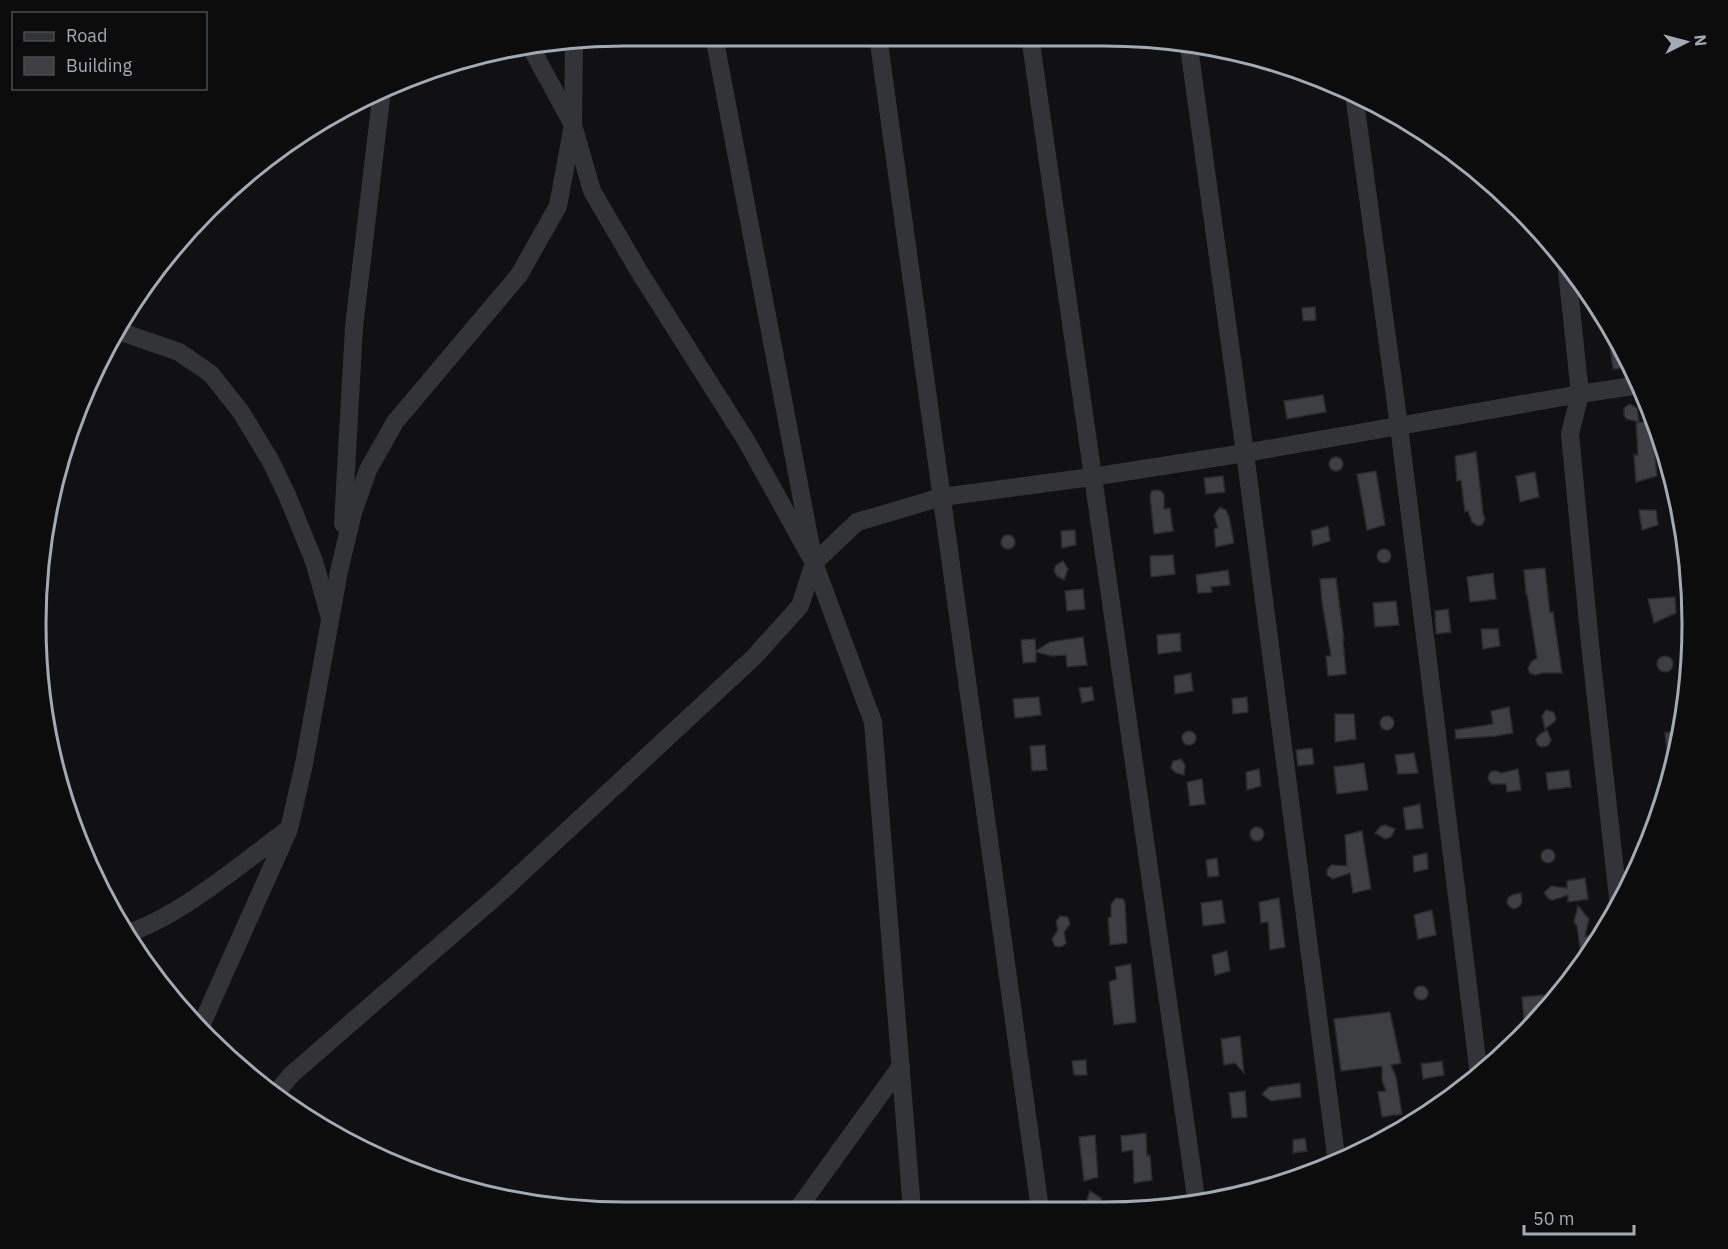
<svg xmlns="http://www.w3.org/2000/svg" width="1728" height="1249" font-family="'IBM Plex Sans',sans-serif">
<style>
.building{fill:#3d3f43;stroke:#2b2b2f;stroke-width:1.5}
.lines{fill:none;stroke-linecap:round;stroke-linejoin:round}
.minor{stroke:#323438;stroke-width:18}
.rim{fill:none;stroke:#a1abb4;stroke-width:3}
</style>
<rect width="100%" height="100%" fill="#111113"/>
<!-- building -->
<g class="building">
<polygon points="1315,307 1316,320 1303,321 1302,308"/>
<polygon points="1620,346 1632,367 1613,369 1610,347"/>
<polygon points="1323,395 1326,412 1287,419 1284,401"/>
<polygon points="1630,404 1637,408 1639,422 1627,419 1624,416 1624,408"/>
<polygon points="1651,421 1657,476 1636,482 1634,455 1638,455 1636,423"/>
<polygon points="1476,452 1483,513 1485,519 1482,525 1478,526 1472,522 1468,511 1465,512 1461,480 1457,481 1455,456"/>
<circle cx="1336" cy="464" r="7"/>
<polygon points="1376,471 1385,525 1367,530 1357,474"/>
<polygon points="1535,472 1539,497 1520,502 1516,476"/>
<polygon points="1223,476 1225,492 1206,494 1204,478"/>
<polygon points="1157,490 1161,491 1164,495 1164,509 1170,508 1173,531 1154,534 1150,496 1152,491"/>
<polygon points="1220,507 1226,510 1229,517 1234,543 1216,547 1214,529 1218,528 1214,515"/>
<polygon points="1639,510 1656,510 1658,525 1642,530"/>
<polygon points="1328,526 1330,541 1313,546 1311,531"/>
<polygon points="1075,530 1076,545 1062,548 1061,531"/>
<circle cx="1008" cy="542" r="7"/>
<circle cx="1384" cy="556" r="7"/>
<polygon points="1173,555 1175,574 1151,577 1150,556"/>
<polygon points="1063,561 1068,569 1064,580 1057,576 1054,571 1056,565"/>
<polygon points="1545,568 1550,613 1553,612 1562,673 1543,673 1535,675 1530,673 1528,669 1531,662 1537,658 1527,594 1526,594 1524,570"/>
<polygon points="1228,570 1230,585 1211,587 1212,592 1198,593 1196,575"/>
<polygon points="1493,573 1496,599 1470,602 1467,577"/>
<polygon points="1336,578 1344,640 1343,640 1346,674 1328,676 1326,656 1331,656 1322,602 1320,579"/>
<polygon points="1083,589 1085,609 1067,611 1065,591"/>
<polygon points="1675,597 1676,613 1654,623 1648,599"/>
<polygon points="1396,601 1399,625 1375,627 1373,603"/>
<polygon points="1448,609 1451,632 1436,634 1435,611"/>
<polygon points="1481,629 1498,629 1500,646 1483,649"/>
<polygon points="1180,633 1181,651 1158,654 1157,635"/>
<polygon points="1083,637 1087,665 1067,667 1066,655 1052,656 1036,652 1036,662 1023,663 1021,640 1035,639 1036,651 1050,642"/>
<circle cx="1665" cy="664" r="8"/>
<polygon points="1191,673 1193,691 1175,694 1174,676"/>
<polygon points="1092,687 1094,700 1082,703 1079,688"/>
<polygon points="1039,697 1041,715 1015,718 1013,699"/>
<polygon points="1247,697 1248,712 1233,714 1232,699"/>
<polygon points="1509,707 1513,733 1496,736 1456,739 1455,730 1493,724 1491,711"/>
<polygon points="1546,710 1553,712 1556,718 1554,722 1545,729 1542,716"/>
<polygon points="1335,714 1354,714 1356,739 1335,742"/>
<circle cx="1387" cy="723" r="7"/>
<polygon points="1547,730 1551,739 1550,743 1547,746 1541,747 1537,744 1536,739 1539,735"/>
<circle cx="1189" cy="738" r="7"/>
<polygon points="1680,731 1671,771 1669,770 1665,733"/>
<polygon points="1045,745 1047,770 1032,771 1030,746"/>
<polygon points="1312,748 1314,764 1298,766 1296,750"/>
<polygon points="1414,753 1418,773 1398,774 1395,755"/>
<polygon points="1181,759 1185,765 1184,775 1176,773 1171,768 1173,761"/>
<polygon points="1364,763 1368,790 1337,794 1334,767"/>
<polygon points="1259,769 1261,786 1247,790 1246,772"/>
<polygon points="1518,769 1521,790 1507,792 1506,784 1492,784 1488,779 1489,774 1492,771 1497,771 1501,773"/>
<polygon points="1569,770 1571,787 1548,790 1546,773"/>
<polygon points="1202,779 1205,804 1190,806 1187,782"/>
<polygon points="1420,804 1423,828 1406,830 1403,808"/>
<polygon points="1385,825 1395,829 1391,837 1385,839 1375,833 1381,826"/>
<circle cx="1257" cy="834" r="7"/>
<polygon points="1362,831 1371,889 1353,893 1350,873 1333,879 1327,875 1327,870 1331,865 1347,866 1345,835"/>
<circle cx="1548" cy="856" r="7"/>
<polygon points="1427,853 1428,869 1414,872 1413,856"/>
<polygon points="1217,858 1219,876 1208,877 1206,860"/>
<polygon points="1585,878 1588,899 1568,902 1568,895 1553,900 1549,899 1544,893 1551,886 1567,888 1567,881"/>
<polygon points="1521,893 1522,902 1520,906 1514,909 1510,907 1507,903 1508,898 1512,895"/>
<polygon points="1116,898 1123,899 1125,903 1127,943 1110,945 1108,918 1111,917 1111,904"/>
<polygon points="1279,898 1285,947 1270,950 1268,922 1261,923 1259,902"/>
<polygon points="1222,900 1225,923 1203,926 1201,903"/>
<polygon points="1578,906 1589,919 1585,936 1592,936 1594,946 1582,962 1577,926 1574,922"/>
<polygon points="1432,910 1436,935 1418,939 1414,915"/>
<polygon points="1060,916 1068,917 1070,924 1064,932 1066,943 1063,946 1059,947 1055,946 1052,939 1058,930 1056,922"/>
<polygon points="1227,951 1230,971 1215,975 1212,955"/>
<polygon points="1131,964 1136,1022 1114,1025 1109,982 1117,979 1115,967"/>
<circle cx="1421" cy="993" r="7"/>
<polygon points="1544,995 1545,1013 1525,1032 1522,997"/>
<polygon points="1390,1012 1401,1063 1391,1065 1396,1077 1402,1114 1382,1117 1378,1092 1386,1091 1382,1080 1382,1066 1341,1071 1334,1019"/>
<polygon points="1240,1036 1244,1073 1235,1063 1224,1065 1221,1039"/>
<polygon points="1086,1060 1087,1075 1074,1075 1072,1061"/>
<polygon points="1442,1061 1444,1075 1423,1079 1421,1064"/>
<polygon points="1300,1083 1301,1097 1271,1101 1262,1094 1269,1087"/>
<polygon points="1245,1091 1247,1117 1232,1118 1229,1093"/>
<polygon points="1146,1133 1147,1156 1150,1155 1152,1180 1134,1183 1133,1150 1122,1152 1121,1136"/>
<polygon points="1095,1135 1098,1177 1084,1181 1079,1137"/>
<polygon points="1305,1138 1307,1151 1293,1153 1293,1140"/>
<polygon points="1090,1191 1101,1198 1102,1202 1098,1207 1092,1208 1088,1205 1087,1200"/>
</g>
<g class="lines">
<!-- minor -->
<g class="minor">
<polyline points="878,36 1040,1209"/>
<polyline points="1030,36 1197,1204"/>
<polyline points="1189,47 1245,453 1337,1163"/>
<polyline points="531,48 573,125 592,191 640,273 747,442 814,563 873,722 912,1210"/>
<polyline points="1354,94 1399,426 1479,1075"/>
<polyline points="1566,261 1580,394 1570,434 1590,644 1619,907"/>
<polyline points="120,329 127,334 179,352 211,374 241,412 270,460 287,495 314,561 330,618"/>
<polyline points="343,524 354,327 382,90"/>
<polyline points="814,563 857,522 942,497 1092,477 1245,453 1580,394 1639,385"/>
<path d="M129,933C183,914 241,864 287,830"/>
<polyline points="200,1028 289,829 304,764 339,571 353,513 368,470 395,422 519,275 558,206 573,125 574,43"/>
<polyline points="275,1094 291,1075 500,893 754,657 800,606 814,563 714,36"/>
<polyline points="797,1210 901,1066"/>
</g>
</g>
<!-- crop -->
<path d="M0 0H1728V1249H0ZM624 46H1104A578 578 0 0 1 1682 624V624A578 578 0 0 1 1104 1202H624A578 578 0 0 1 46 624V624A578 578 0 0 1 624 46Z" fill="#0c0c0d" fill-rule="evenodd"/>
<path class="rim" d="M624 46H1104A578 578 0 0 1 1682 624V624A578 578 0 0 1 1104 1202H624A578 578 0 0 1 46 624V624A578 578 0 0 1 624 46Z"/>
<!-- legend -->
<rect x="12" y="12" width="195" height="78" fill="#0c0c0d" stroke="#484c50" stroke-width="1.5"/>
<rect x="24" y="32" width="30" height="9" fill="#323438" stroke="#484c50" stroke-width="1.5"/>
<text x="66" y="42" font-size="18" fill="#a1abb4">Road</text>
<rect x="24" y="57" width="30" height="18" fill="#3d3f43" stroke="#484c50" stroke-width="1.5"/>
<text x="66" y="72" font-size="18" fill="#a1abb4">Building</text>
<!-- north arrow -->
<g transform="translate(1686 42) rotate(84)" stroke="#0c0c0d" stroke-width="4.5" paint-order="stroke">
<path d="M0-4.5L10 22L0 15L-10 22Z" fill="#a1abb4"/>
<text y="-9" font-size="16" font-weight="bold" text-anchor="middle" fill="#a1abb4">N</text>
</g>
<!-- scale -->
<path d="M1524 1225v9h110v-9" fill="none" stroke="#a1abb4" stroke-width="3"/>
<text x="1533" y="1225" font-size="18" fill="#a1abb4" stroke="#0c0c0d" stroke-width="4.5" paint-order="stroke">50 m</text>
</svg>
